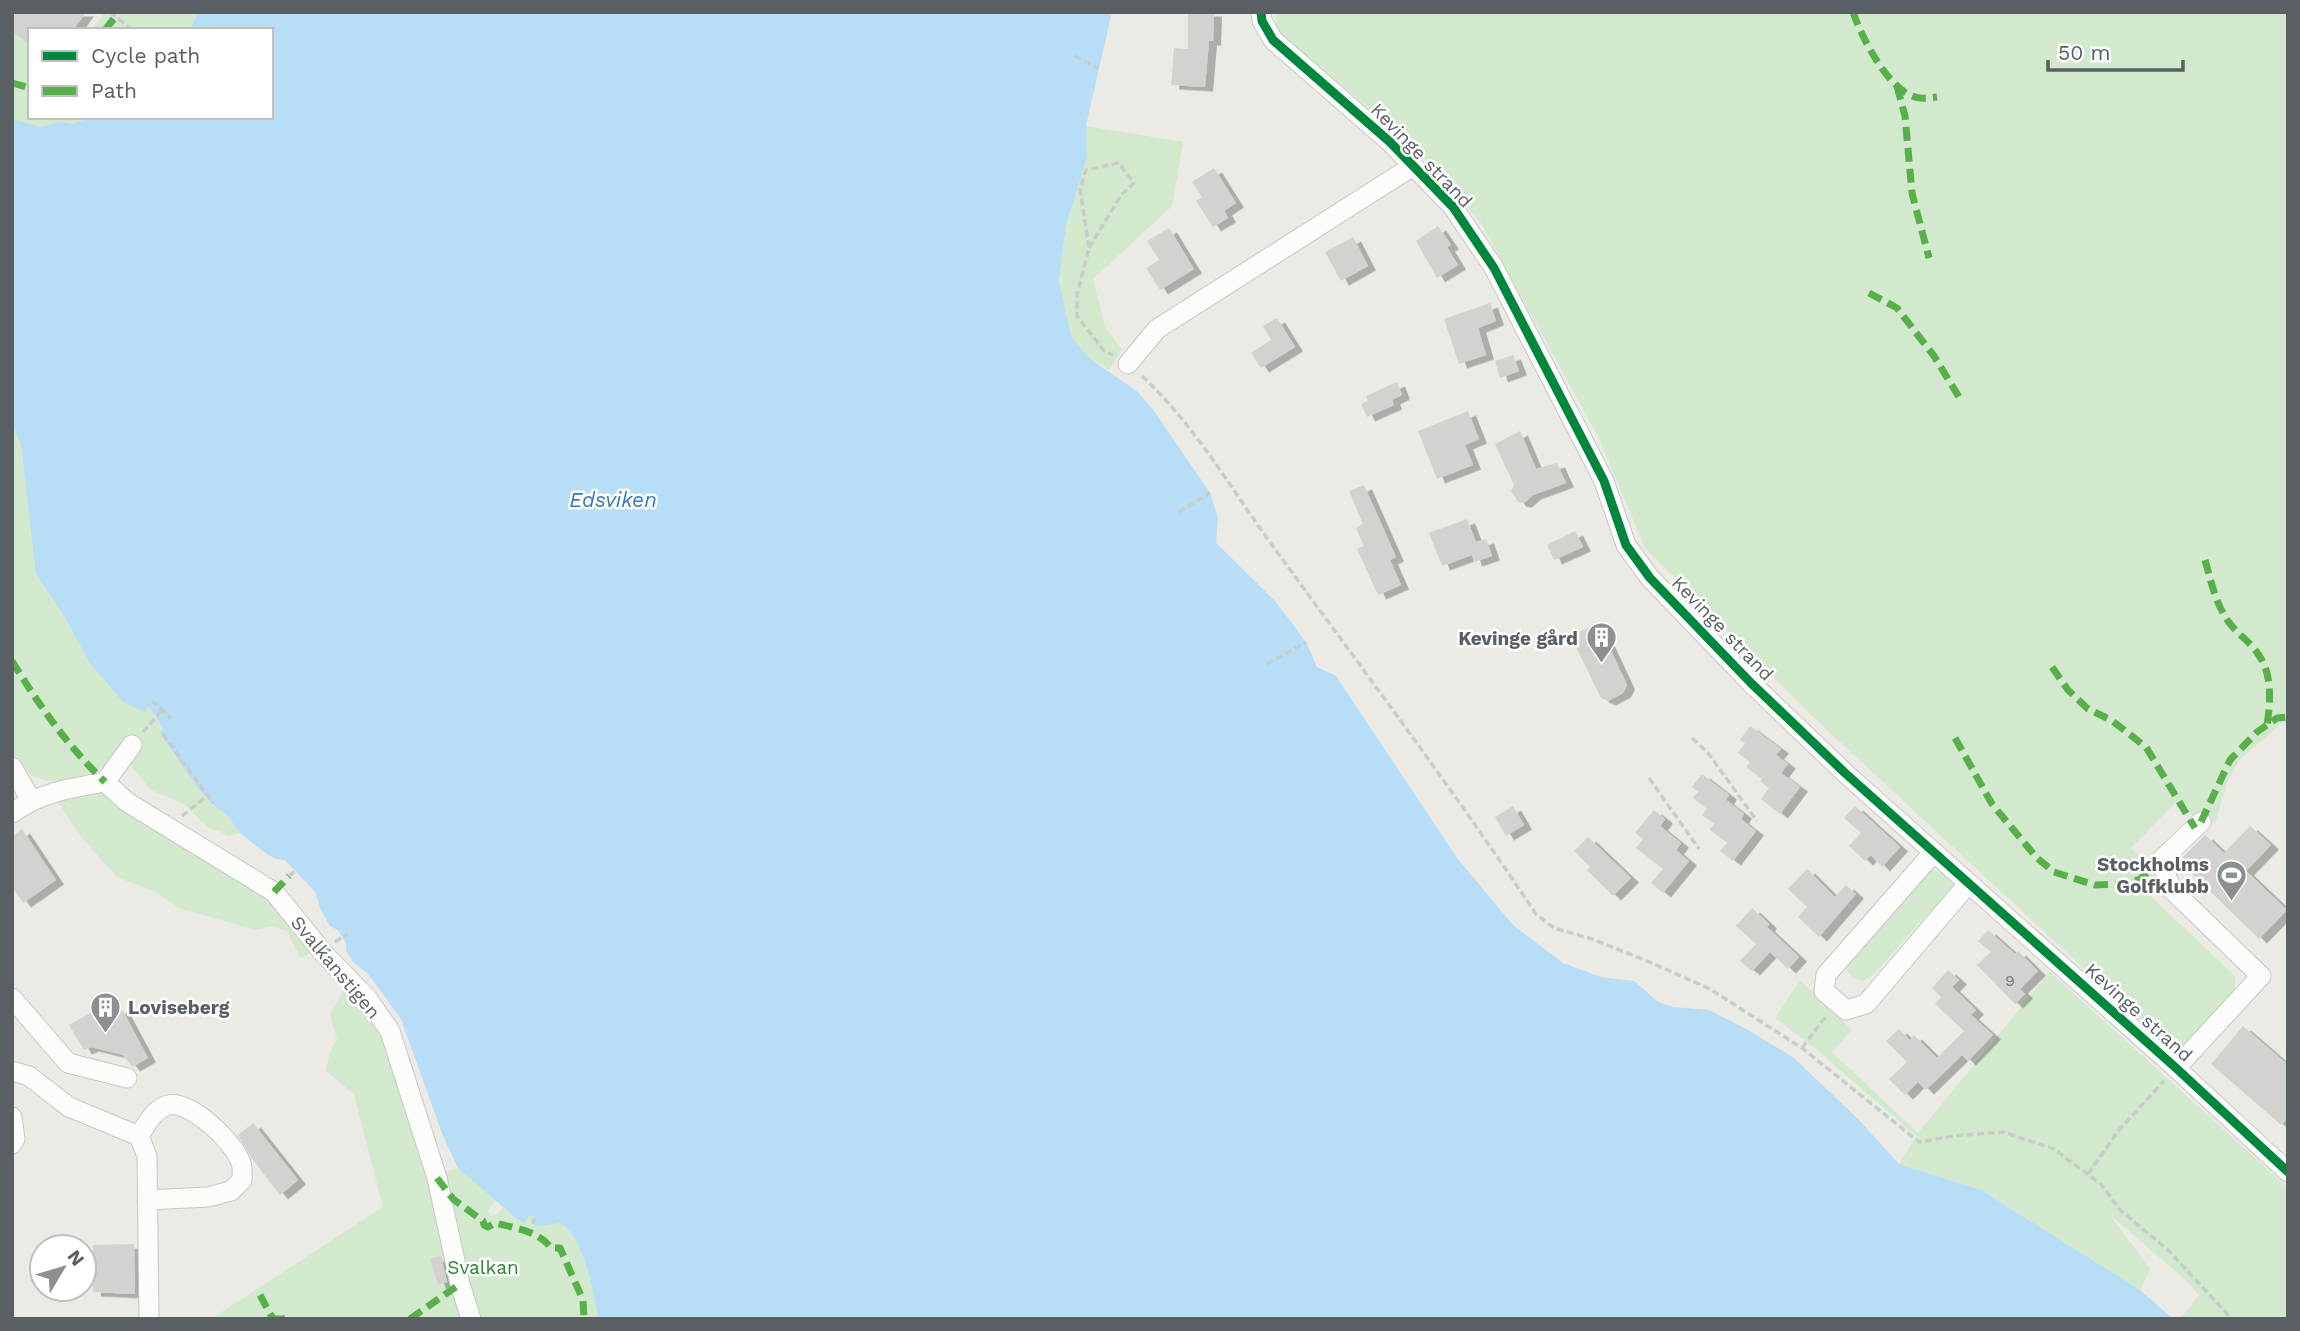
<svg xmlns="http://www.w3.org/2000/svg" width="2300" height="1331" font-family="'Work Sans',sans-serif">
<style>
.green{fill:#d2e9ce}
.water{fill:#b7ddf7}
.building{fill:#d3d2cf;filter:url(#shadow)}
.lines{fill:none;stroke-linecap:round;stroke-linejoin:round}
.minor-casing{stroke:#c7c7c6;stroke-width:21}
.path{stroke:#c7cdc9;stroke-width:3.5;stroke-dasharray:7 3.5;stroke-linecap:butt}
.minor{stroke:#fcfcfb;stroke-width:19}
.quiet{stroke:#58b04a;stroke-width:7;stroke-dasharray:14 7;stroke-linecap:butt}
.cycleway-casing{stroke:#fff;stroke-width:13}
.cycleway{stroke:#00873e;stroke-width:9}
.labels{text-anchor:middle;stroke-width:5;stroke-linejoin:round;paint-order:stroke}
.number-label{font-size:16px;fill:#7a7d80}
.street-label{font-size:19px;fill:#5a5f64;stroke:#fff}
.poi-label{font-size:19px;font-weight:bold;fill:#5a5f64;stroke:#fff;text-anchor:end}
.park-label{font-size:19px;fill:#2e8730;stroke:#fff}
.water-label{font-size:21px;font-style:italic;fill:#3679b9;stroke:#fff}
</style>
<defs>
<filter id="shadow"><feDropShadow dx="8" dy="4.5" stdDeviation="0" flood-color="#0004"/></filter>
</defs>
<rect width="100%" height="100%" fill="#ebeae5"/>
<!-- green -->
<g class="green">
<polygon points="12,12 86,12 73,30 30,30 30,117 93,117 73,124 12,341"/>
<polygon points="105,12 198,12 190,30 92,30"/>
<polygon points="1276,12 2288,12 2288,722 2282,723 2239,760 2228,780 2215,823 2200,817 2194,818 2178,800 2131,848 2158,875 2145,891 2235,976 2235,989 2176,1054 1812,716 1645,548 1600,440 1481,223 1414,146 1276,30"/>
<polygon points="1086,126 1183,142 1172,206 1093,279 1105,327 1122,350 1109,370 1089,358 1070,337 1059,281 1066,225 1087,157"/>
<path d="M12,422L21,446L36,574L64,616L89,662L123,702L149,705L163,730L160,735L197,787L211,804L227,815L240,833L228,836L220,831L210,829L184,804L151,790L131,765L117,754C109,766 99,769 86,774C54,787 30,784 12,752Z"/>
<polygon points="100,790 266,894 314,951 300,958 287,931 271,926 256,930 179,908 156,892 117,877 83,839 54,797"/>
<polygon points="1932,870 1945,874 1954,885 1872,976 1863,981 1853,978 1847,970 1849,957"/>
<polygon points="2050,972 2288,1188 2288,1319 2180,1319 2199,1295 2187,1281 2110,1215 2150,1269 2140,1290 1981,1190 1899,1164 1916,1136 1816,1049 1775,1018 1800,980 1852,1030 1832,1052 1918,1133"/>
<path d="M346,985L381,1032L429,1177L458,1168L496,1199L488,1211L490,1216L496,1215L505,1207L517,1219L529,1216L535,1217V1227L560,1223C584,1239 594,1292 598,1319H211L383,1207L354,1094L326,1071L330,1052L337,1039L330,1015Z"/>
</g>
<!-- water -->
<path class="water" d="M198,12H1112L1086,125L1087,157L1066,225L1059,281L1071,337L1089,358L1138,392L1154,411L1210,493L1218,518L1216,543L1276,602L1306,642L1317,667L1336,676L1457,858L1514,926L1563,963L1601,977L1634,981L1658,1002L1673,1007L1709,1010L1750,1031L1794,1058L1859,1120L1899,1164L1981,1190L2140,1290L2173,1319H598C594,1292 584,1238 560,1223L534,1227L535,1217L529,1216L525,1223L517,1219L458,1168L443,1136L401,1019L368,974L353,962L346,951V943L338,930L330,926L321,910L315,892L285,860L276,859L267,854L240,833L227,815L212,804L197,787L160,734L163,729L149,706L144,712L123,702L89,662L64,616L36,574L21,446L12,422V119L40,127L60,122L72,124L93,117H271V30H190Z"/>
<!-- building -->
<g class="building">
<polygon points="12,12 86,12 73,30 30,30 30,44 12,31"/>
<polygon points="1188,12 1214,12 1213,41 1209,41 1205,87 1171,85 1174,48 1188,49"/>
<polygon points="1214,168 1236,203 1224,211 1228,218 1213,227 1196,201 1202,197 1192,182"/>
<polygon points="1438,226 1451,245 1447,247 1458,265 1437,278 1416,241"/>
<polygon points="1169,228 1194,269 1160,290 1146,268 1159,260 1147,241"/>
<polygon points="1353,237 1368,266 1341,281 1325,252"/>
<polygon points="1490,303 1496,321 1478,328 1486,355 1459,364 1444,319"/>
<polygon points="1277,318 1295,347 1261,368 1251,353 1271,340 1263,326"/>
<polygon points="1513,355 1519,371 1500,378 1495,361"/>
<polygon points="1397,382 1402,395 1392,400 1394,405 1367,417 1361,404 1368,401 1366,396"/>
<polygon points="1468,411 1479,439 1465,445 1473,465 1437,479 1418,431"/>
<polygon points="1520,431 1536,469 1557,463 1566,483 1533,495 1524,503 1518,502 1511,491 1514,485 1495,444"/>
<polygon points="1364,485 1396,557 1390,560 1401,585 1378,595 1357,549 1364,546 1356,528 1363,524 1349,491"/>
<polygon points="1467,519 1476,542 1486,539 1492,556 1474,562 1472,555 1442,566 1429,533"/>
<polygon points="1575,531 1583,547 1554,560 1547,545"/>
<polygon points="1593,626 1600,627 1627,685 1623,693 1608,701 1601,698 1575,645 1577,633"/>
<polygon points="1750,726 1781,749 1776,755 1788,764 1781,773 1800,787 1780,814 1761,799 1769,788 1760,781 1762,779 1746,767 1750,762 1738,753 1745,743 1740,740"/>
<polygon points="1702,774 1729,795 1726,800 1744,814 1741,819 1756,831 1733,861 1720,851 1727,843 1710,830 1714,824 1702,815 1707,809 1693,798 1698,792 1692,787"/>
<polygon points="1513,806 1524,825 1506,836 1495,817"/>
<polygon points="1855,806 1900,847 1882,867 1871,855 1865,861 1849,846 1861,833 1844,818"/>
<polygon points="1654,810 1665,819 1660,826 1681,843 1676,850 1689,861 1663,893 1651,883 1663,869 1636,848 1643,839 1635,833"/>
<polygon points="2250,826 2271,845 2246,871 2287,910 2259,939 2179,861 2205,835 2224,853"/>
<polygon points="22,829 56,880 23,903 12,887 12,837"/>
<polygon points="1588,837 1631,878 1613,896 1587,870 1590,867 1574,851"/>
<polygon points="1807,869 1835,897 1846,885 1856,894 1819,937 1798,917 1807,907 1788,889"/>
<polygon points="1752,908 1769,924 1767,927 1799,957 1788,969 1770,952 1752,971 1740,961 1756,944 1736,926"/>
<polygon points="1988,930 2015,954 2018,951 2038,971 2020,989 2025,994 2015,1004 1977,965 1991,952 1978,941"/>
<polygon points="1948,970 1959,980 1952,987 1976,1010 1971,1015 1993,1035 1968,1061 1962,1055 1926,1090 1918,1082 1905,1095 1889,1079 1907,1062 1886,1041 1899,1029 1910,1040 1914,1035 1937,1058 1964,1031 1935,1004 1941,997 1932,988"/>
<polygon points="105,1005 123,1011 148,1058 132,1067 123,1055 91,1047 84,1050 69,1025"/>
<polygon points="2243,1026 2288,1065 2288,1118 2281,1125 2211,1064"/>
<polygon points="253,1123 298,1180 280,1195 253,1160 238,1135"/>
<polygon points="134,1244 135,1294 93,1292 93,1245"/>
<polygon points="441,1256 447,1282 438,1285 430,1259"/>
</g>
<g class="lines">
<defs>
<g id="minor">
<polyline points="1261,12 1262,21 1273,40 1390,142 1453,207 1494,268 1604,481 1626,545 1650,578 1751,683 1845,773 2176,1068 2288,1172"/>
<polyline points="1128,364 1157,329 1413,166"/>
<polyline points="12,767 31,800"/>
<polyline points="105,782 127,802 274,892 325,955 367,998 390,1031 437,1178 460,1284 471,1319"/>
<path d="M12,813C41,792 71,788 105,782L132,745"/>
<polyline points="1933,853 1826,975 1824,991 1846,1010 1866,1004 1968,884"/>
<polyline points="12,998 68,1063 127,1078"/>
<polyline points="2176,1068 2261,976 2171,889 2161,860 2201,822"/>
<polyline points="12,1071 29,1076 69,1107 139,1136 147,1156 149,1319"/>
<polyline points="12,1117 15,1139 12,1144"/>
<path d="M139,1136C146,1125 154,1109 168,1105C191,1100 235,1143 241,1163C243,1168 242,1174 242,1180L231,1191L208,1197L147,1200"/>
</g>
</defs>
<!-- minor casing -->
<use href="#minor" class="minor-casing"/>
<!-- path -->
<g class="path">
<polyline points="110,12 132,30"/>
<polyline points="1075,56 1098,68"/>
<polyline points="1089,248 1121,195 1134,183 1119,163 1086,170 1080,189 1089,248 1077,295 1077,316 1104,351 1113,355"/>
<path d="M1142,376C1198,428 1235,496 1280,556C1367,675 1454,791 1536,914L1554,928L1592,939L1652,963L1710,989L1802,1048L1919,1142L1953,1136L2003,1132L2054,1149L2101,1184L2120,1210L2168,1250L2232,1319"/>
<polyline points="1179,512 1210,493"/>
<polyline points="1267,664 1306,642"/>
<polyline points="152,701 171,718"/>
<polyline points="143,732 162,710"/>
<polyline points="163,734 213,803"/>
<polyline points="1692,738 1708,753 1757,821"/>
<polyline points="1649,778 1699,849"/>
<polyline points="182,816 208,795"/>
<polyline points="289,876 297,869"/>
<polyline points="335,942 348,934"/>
<polyline points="1802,1048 1826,1016"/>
<polyline points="2088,1174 2118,1131 2164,1081"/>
<polyline points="533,1224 534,1218"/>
</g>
<!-- minor -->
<use href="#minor" class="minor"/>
<!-- quiet -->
<g class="quiet">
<path d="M1853,12C1861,36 1888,90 1915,97C1921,99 1931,98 1937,97"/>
<polyline points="105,30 116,16"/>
<polyline points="12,83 30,88"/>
<polyline points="1897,86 1905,116 1912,193 1929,258"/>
<polyline points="1869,293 1897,308 1934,356 1959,397"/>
<path d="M2205,560C2211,581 2215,602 2228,621C2237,634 2252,643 2260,657C2273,677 2270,704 2267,726"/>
<path d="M12,661C41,708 66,744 105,782"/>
<polyline points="2052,667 2068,690 2088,709 2111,720 2146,747 2195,828"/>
<polyline points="1955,738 1992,804 2037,858 2054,872 2095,885 2127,884 2140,879 2161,860"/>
<polyline points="2201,822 2230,760 2257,732 2277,718 2288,717"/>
<polyline points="274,892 289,876"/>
<polyline points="322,961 330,944"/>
<path d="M437,1178L453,1199L483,1221L484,1225L488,1227L495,1223C515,1228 539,1231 551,1248H560L583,1300L584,1319"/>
<polyline points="260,1295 273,1319"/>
<polyline points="275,1319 285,1319"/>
<polyline points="410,1319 460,1284"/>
</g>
<defs>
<polyline id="cycleway" points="1261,12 1262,21 1273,40 1390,142 1453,207 1494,268 1604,481 1626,545 1650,578 1751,683 1845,773 2176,1068 2288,1172"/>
</defs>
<!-- cycleway casing -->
<use href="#cycleway" class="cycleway-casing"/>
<!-- cycleway -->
<use href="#cycleway" class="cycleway"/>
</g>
<!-- icons -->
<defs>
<symbol id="building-pin" viewBox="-11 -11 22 30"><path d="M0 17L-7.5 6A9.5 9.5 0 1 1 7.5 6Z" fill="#8d9091" stroke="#fff"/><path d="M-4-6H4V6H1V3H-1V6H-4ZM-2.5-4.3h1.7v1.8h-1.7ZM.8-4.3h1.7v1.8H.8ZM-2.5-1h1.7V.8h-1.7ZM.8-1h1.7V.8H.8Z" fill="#fff"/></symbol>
<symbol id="stadium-pin" viewBox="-11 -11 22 30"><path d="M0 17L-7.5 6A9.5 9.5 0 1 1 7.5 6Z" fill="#8d9091" stroke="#fff"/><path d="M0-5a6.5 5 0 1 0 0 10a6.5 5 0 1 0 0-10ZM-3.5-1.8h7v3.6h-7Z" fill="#fff"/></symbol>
</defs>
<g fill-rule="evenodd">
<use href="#building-pin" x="1584" y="620" width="35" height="47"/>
<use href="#stadium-pin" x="2214" y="858" width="35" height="47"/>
<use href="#building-pin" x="88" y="990" width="35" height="47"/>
</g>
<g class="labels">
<!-- number labels -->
<g class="number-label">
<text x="2010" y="986">9</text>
</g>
<!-- street labels -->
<g class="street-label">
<text transform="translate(1422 155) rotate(46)" y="7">Kevinge strand</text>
<text transform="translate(1723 628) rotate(46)" y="7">Kevinge strand</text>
<text transform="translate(336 967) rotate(50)" y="7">Svalkanstigen</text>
<text transform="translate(2139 1012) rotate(42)" y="7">Kevinge strand</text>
</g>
<!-- poi labels -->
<g class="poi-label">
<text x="1578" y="645">Kevinge gård</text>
<text x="2209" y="871">Stockholms<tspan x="2209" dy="22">Golfklubb</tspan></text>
<text x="128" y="1014" text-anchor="start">Loviseberg</text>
</g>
<!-- park labels -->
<g class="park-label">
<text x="483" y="1274">Svalkan</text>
</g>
<!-- water labels -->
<g class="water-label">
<text x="613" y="507">Edsviken</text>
</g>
</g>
<!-- border -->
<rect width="2300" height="1331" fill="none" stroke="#5a5f64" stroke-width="28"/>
<!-- legend -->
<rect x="28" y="28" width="245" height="91" fill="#ffffff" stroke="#bdbfc1" stroke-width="2"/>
<rect x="42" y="51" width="35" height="10" fill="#00873e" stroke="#bdbfc1" stroke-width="2"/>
<text x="91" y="63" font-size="21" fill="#5a5f64">Cycle path</text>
<rect x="42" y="86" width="35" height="10" fill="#58b04a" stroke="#bdbfc1" stroke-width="2"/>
<text x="91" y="98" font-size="21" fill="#5a5f64">Path</text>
<!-- north arrow -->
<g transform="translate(63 1268) rotate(52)"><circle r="33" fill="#ffffff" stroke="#bdbfc1" stroke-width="2"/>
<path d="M0-5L12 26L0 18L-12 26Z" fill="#8d9091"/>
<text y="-10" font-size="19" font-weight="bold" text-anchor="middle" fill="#5a5f64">N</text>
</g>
<!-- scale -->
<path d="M2048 60v10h135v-10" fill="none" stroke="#5a5f64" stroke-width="3.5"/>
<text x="2058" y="60" font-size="21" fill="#5a5f64" stroke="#ffffff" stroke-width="5" paint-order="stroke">50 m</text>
</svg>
